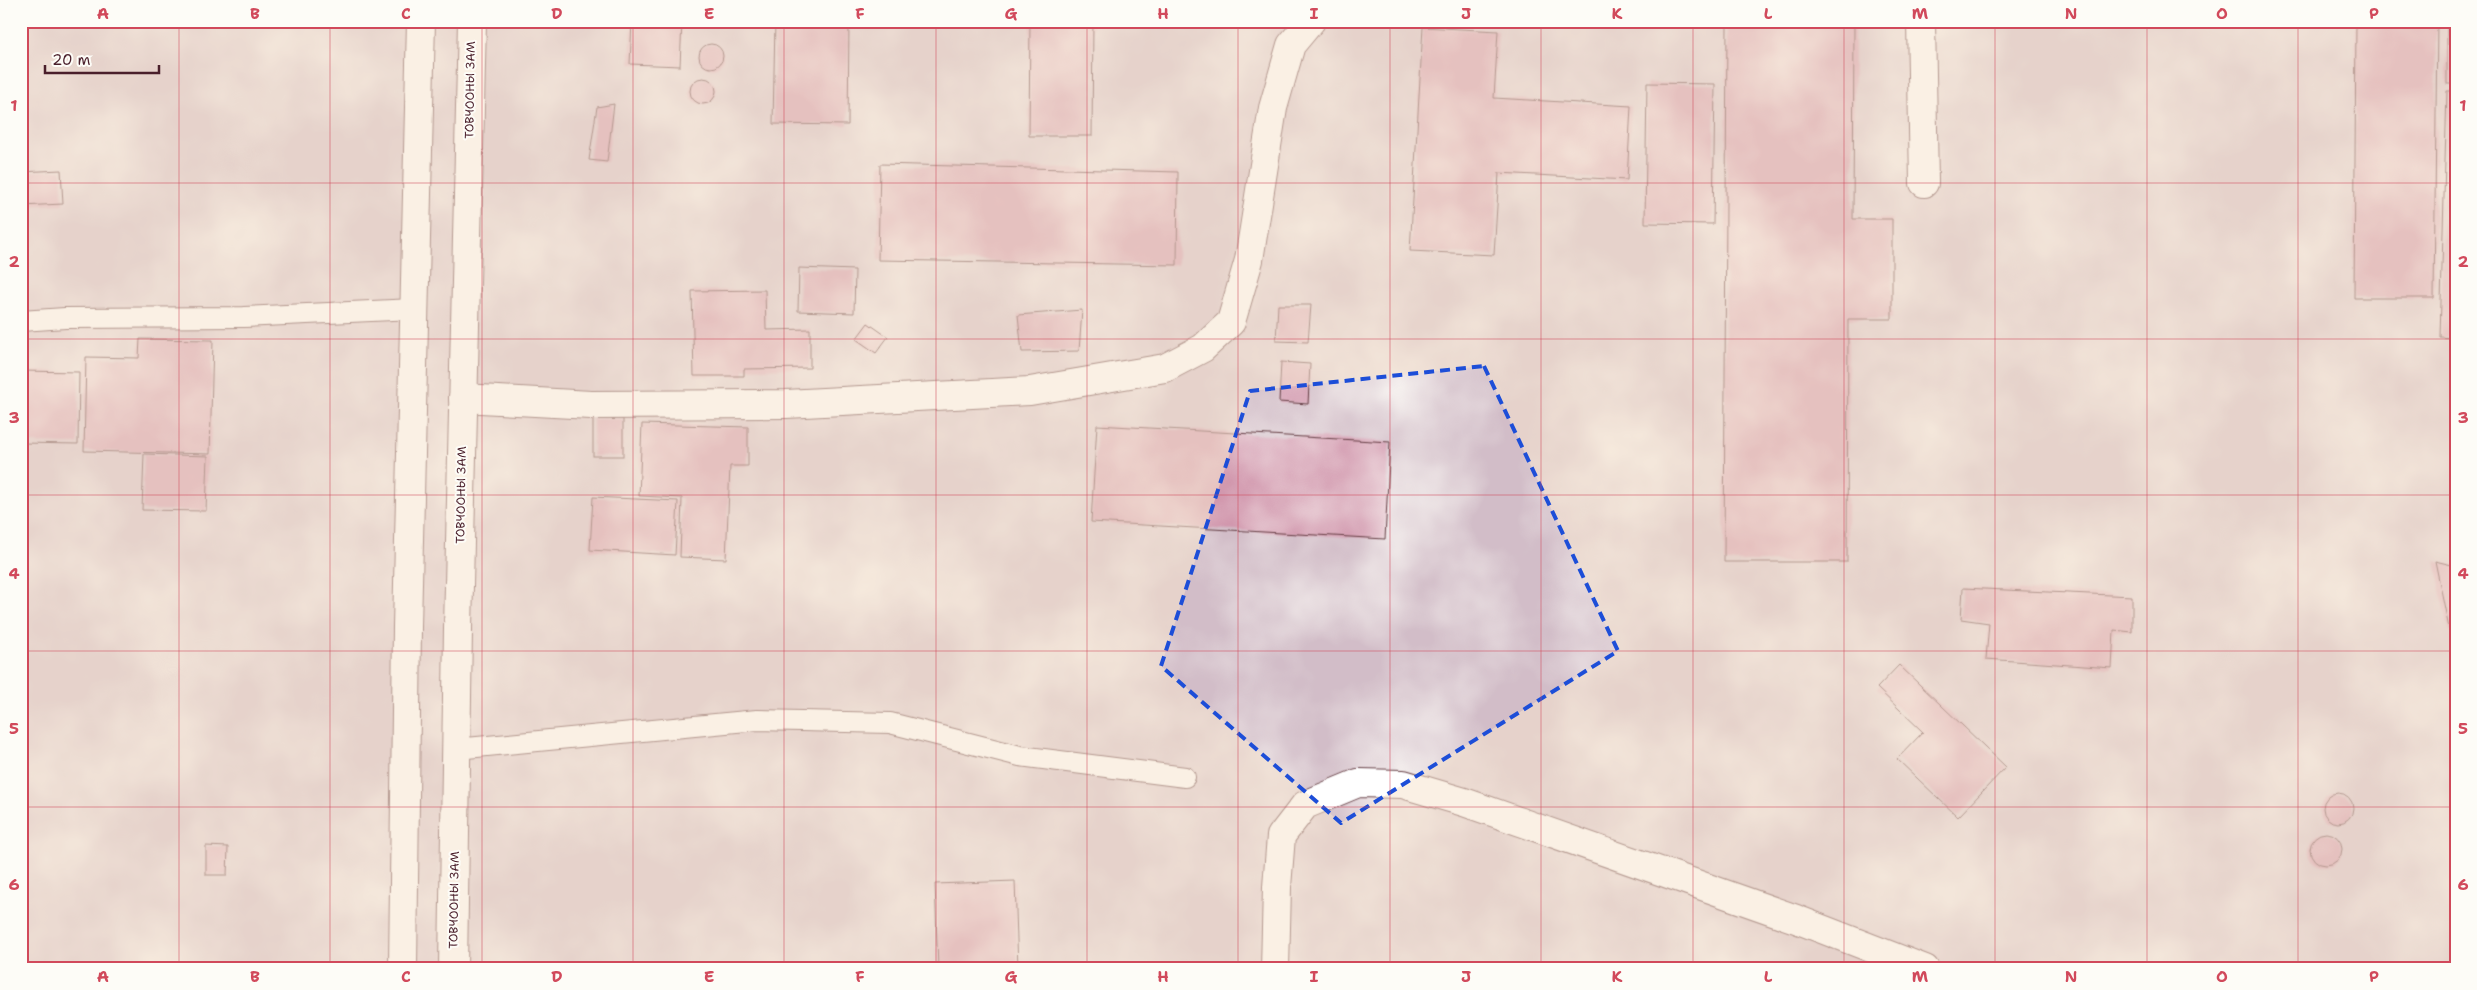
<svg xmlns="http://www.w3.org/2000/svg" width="2477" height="990" font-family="'Shantell Sans',sans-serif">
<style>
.industrial{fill:#d2bdc8}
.building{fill:#d197ad}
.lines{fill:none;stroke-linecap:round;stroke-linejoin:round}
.service-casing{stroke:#643d43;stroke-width:22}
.minor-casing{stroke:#643d43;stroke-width:30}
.trunk-casing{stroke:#643d43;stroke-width:30}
.service{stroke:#fff;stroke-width:20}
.minor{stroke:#fff;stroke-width:28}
.trunk{stroke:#fff;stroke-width:28}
.marked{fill:none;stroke:#1d4ed8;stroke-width:4;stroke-dasharray:10 6;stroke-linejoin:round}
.grid{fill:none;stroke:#d1495b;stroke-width:1;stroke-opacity:0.55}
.labels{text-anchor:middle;stroke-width:4;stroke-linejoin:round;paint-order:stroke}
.street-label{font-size:12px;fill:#4a1f2b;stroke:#fdfcf7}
.neatline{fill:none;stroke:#d1495b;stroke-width:2}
.grid-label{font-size:16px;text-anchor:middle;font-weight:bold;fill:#d1495b}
</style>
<rect width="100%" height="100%" fill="#fdfcf7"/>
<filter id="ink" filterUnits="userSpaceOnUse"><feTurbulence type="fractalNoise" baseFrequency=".02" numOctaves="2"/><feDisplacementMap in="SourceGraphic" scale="10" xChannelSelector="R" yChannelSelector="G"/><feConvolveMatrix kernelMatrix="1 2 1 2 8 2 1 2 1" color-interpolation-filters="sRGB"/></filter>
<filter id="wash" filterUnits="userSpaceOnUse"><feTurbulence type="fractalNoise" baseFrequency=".0096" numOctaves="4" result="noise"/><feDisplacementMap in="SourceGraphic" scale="20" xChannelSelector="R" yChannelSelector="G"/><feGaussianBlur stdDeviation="1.12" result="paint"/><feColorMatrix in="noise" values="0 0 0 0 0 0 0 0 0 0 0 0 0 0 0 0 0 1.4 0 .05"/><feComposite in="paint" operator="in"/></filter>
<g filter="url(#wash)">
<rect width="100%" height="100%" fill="#f5e4cd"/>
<!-- industrial -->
<rect class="industrial" x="21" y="21" width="2435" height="948"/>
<g id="blocks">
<!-- building -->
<g class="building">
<polygon points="632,21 682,21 680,66 630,64"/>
<polygon points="775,21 849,21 848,125 773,124"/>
<polygon points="1030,21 1093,21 1092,136 1029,136"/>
<polygon points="1727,21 1854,21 1853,219 1892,219 1892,319 1848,319 1847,562 1724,562"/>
<polygon points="2356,21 2437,21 2434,298 2354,298"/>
<rect x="2447" y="21" width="9" height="63"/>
<polygon points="1423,27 1498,31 1494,98 1631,106 1627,180 1499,173 1494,255 1410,251"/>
<circle cx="711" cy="56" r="12"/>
<circle cx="703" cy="91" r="13"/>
<polygon points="1647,83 1715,84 1713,224 1645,223"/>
<polygon points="2447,91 2456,91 2456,338 2440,337"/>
<polygon points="614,104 607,162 589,160 597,107"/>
<polygon points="880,164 1178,172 1177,265 878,260"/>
<polygon points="61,170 63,204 21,206 21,172"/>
<polygon points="799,268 855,270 854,313 798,311"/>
<polygon points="765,290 766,330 810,329 810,368 744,369 744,376 694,376 692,291"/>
<polygon points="1278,305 1311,305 1308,342 1276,341"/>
<polygon points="1082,310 1079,351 1022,352 1018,315"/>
<polygon points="868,323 888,337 876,353 856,339"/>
<polygon points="140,339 213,340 210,454 84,451 86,357 139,358"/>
<polygon points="1281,362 1310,364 1308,404 1279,402"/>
<polygon points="21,371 79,372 78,444 21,443"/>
<rect x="593" y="419" width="30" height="37"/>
<polygon points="642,424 748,427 748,466 730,466 726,559 680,557 682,498 639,496"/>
<polygon points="1097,425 1390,442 1385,539 1091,522"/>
<polygon points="144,454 208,456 206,511 142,510"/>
<polygon points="593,497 678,501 675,555 590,550"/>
<polygon points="2435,561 2456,566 2456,634 2450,633"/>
<polygon points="1963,588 2132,596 2132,632 2114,630 2112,668 1986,659 1989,623 1961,619"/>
<polygon points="1899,665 2006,767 1958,817 1897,759 1923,732 1877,688"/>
<circle cx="2338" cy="808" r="15"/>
<circle cx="2326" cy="849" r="16"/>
<polygon points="206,846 228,847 227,875 206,875"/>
<polygon points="1015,881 1018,969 938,969 935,884"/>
</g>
</g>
</g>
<g filter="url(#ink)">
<use href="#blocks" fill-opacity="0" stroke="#643d43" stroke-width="1"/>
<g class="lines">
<defs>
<g id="service">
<polyline points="21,321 65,318 244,317 414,309"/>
<polyline points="456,749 757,720 890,723 1020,756 1185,777"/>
</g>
<g id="minor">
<polyline points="1921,21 1924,183"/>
<polyline points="463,398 591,405 786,404 1030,391 1165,368 1203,348 1231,322 1249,260 1273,108 1291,45 1311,21"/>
<polyline points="1275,969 1277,887 1281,836 1305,805 1358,783 1403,784 1464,802 1796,919 1925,969"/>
</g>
<g id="trunk">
<polyline points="403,969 407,627 421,21"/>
<polyline points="453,969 458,629 472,21"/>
</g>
</defs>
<!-- service casing -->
<use href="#service" class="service-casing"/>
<!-- minor casing -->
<use href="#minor" class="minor-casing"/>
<!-- trunk casing -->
<use href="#trunk" class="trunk-casing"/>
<!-- service -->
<use href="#service" class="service"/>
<!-- minor -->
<use href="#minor" class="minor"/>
<!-- trunk -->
<use href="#trunk" class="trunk"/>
</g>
</g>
<!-- marked area -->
<path d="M0 0H2477V990H0ZM1484,366L1618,651L1341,823L1161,666L1250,391Z" fill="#f5e4cd" fill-opacity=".55" fill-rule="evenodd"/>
<path class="marked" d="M1484,366L1618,651L1341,823L1161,666L1250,391Z"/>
<!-- grid -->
<path class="grid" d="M179,21V969M330,21V969M482,21V969M633,21V969M784,21V969M936,21V969M1087,21V969M1238,21V969M1390,21V969M1541,21V969M1693,21V969M1844,21V969M1995,21V969M2147,21V969M2298,21V969M21,183H2456M21,339H2456M21,495H2456M21,651H2456M21,807H2456"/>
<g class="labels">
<!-- street labels -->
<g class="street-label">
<text transform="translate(470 90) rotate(-89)" y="4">ТОВЧООНЫ ЗАМ</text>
<text transform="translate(461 495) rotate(-89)" y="4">ТОВЧООНЫ ЗАМ</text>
<text transform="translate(454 900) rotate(-89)" y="4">ТОВЧООНЫ ЗАМ</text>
</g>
</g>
<!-- margin -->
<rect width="2477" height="990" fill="none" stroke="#fdfcf7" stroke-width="55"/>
<!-- scale -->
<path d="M45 65v8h114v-8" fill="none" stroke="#4a1f2b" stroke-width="2.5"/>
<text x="52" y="65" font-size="15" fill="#4a1f2b" stroke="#fdfcf7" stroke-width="4" paint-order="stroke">20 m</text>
<rect x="28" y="28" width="2422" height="934" class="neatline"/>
<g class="grid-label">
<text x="103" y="19">A</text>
<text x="255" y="19">B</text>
<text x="406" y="19">C</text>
<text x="557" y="19">D</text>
<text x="709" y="19">E</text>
<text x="860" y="19">F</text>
<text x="1011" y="19">G</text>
<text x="1163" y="19">H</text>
<text x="1314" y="19">I</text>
<text x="1466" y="19">J</text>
<text x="1617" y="19">K</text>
<text x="1768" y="19">L</text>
<text x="1920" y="19">M</text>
<text x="2071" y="19">N</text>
<text x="2222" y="19">O</text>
<text x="2374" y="19">P</text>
<text x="14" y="111">1</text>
<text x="2463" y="111">1</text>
<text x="14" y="267">2</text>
<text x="2463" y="267">2</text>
<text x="14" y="423">3</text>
<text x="2463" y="423">3</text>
<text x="14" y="579">4</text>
<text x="2463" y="579">4</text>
<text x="14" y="734">5</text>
<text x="2463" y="734">5</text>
<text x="14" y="890">6</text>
<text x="2463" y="890">6</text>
<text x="103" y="982">A</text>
<text x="255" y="982">B</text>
<text x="406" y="982">C</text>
<text x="557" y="982">D</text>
<text x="709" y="982">E</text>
<text x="860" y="982">F</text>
<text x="1011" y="982">G</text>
<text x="1163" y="982">H</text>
<text x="1314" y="982">I</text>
<text x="1466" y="982">J</text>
<text x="1617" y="982">K</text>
<text x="1768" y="982">L</text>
<text x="1920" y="982">M</text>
<text x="2071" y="982">N</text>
<text x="2222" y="982">O</text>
<text x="2374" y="982">P</text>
</g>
</svg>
